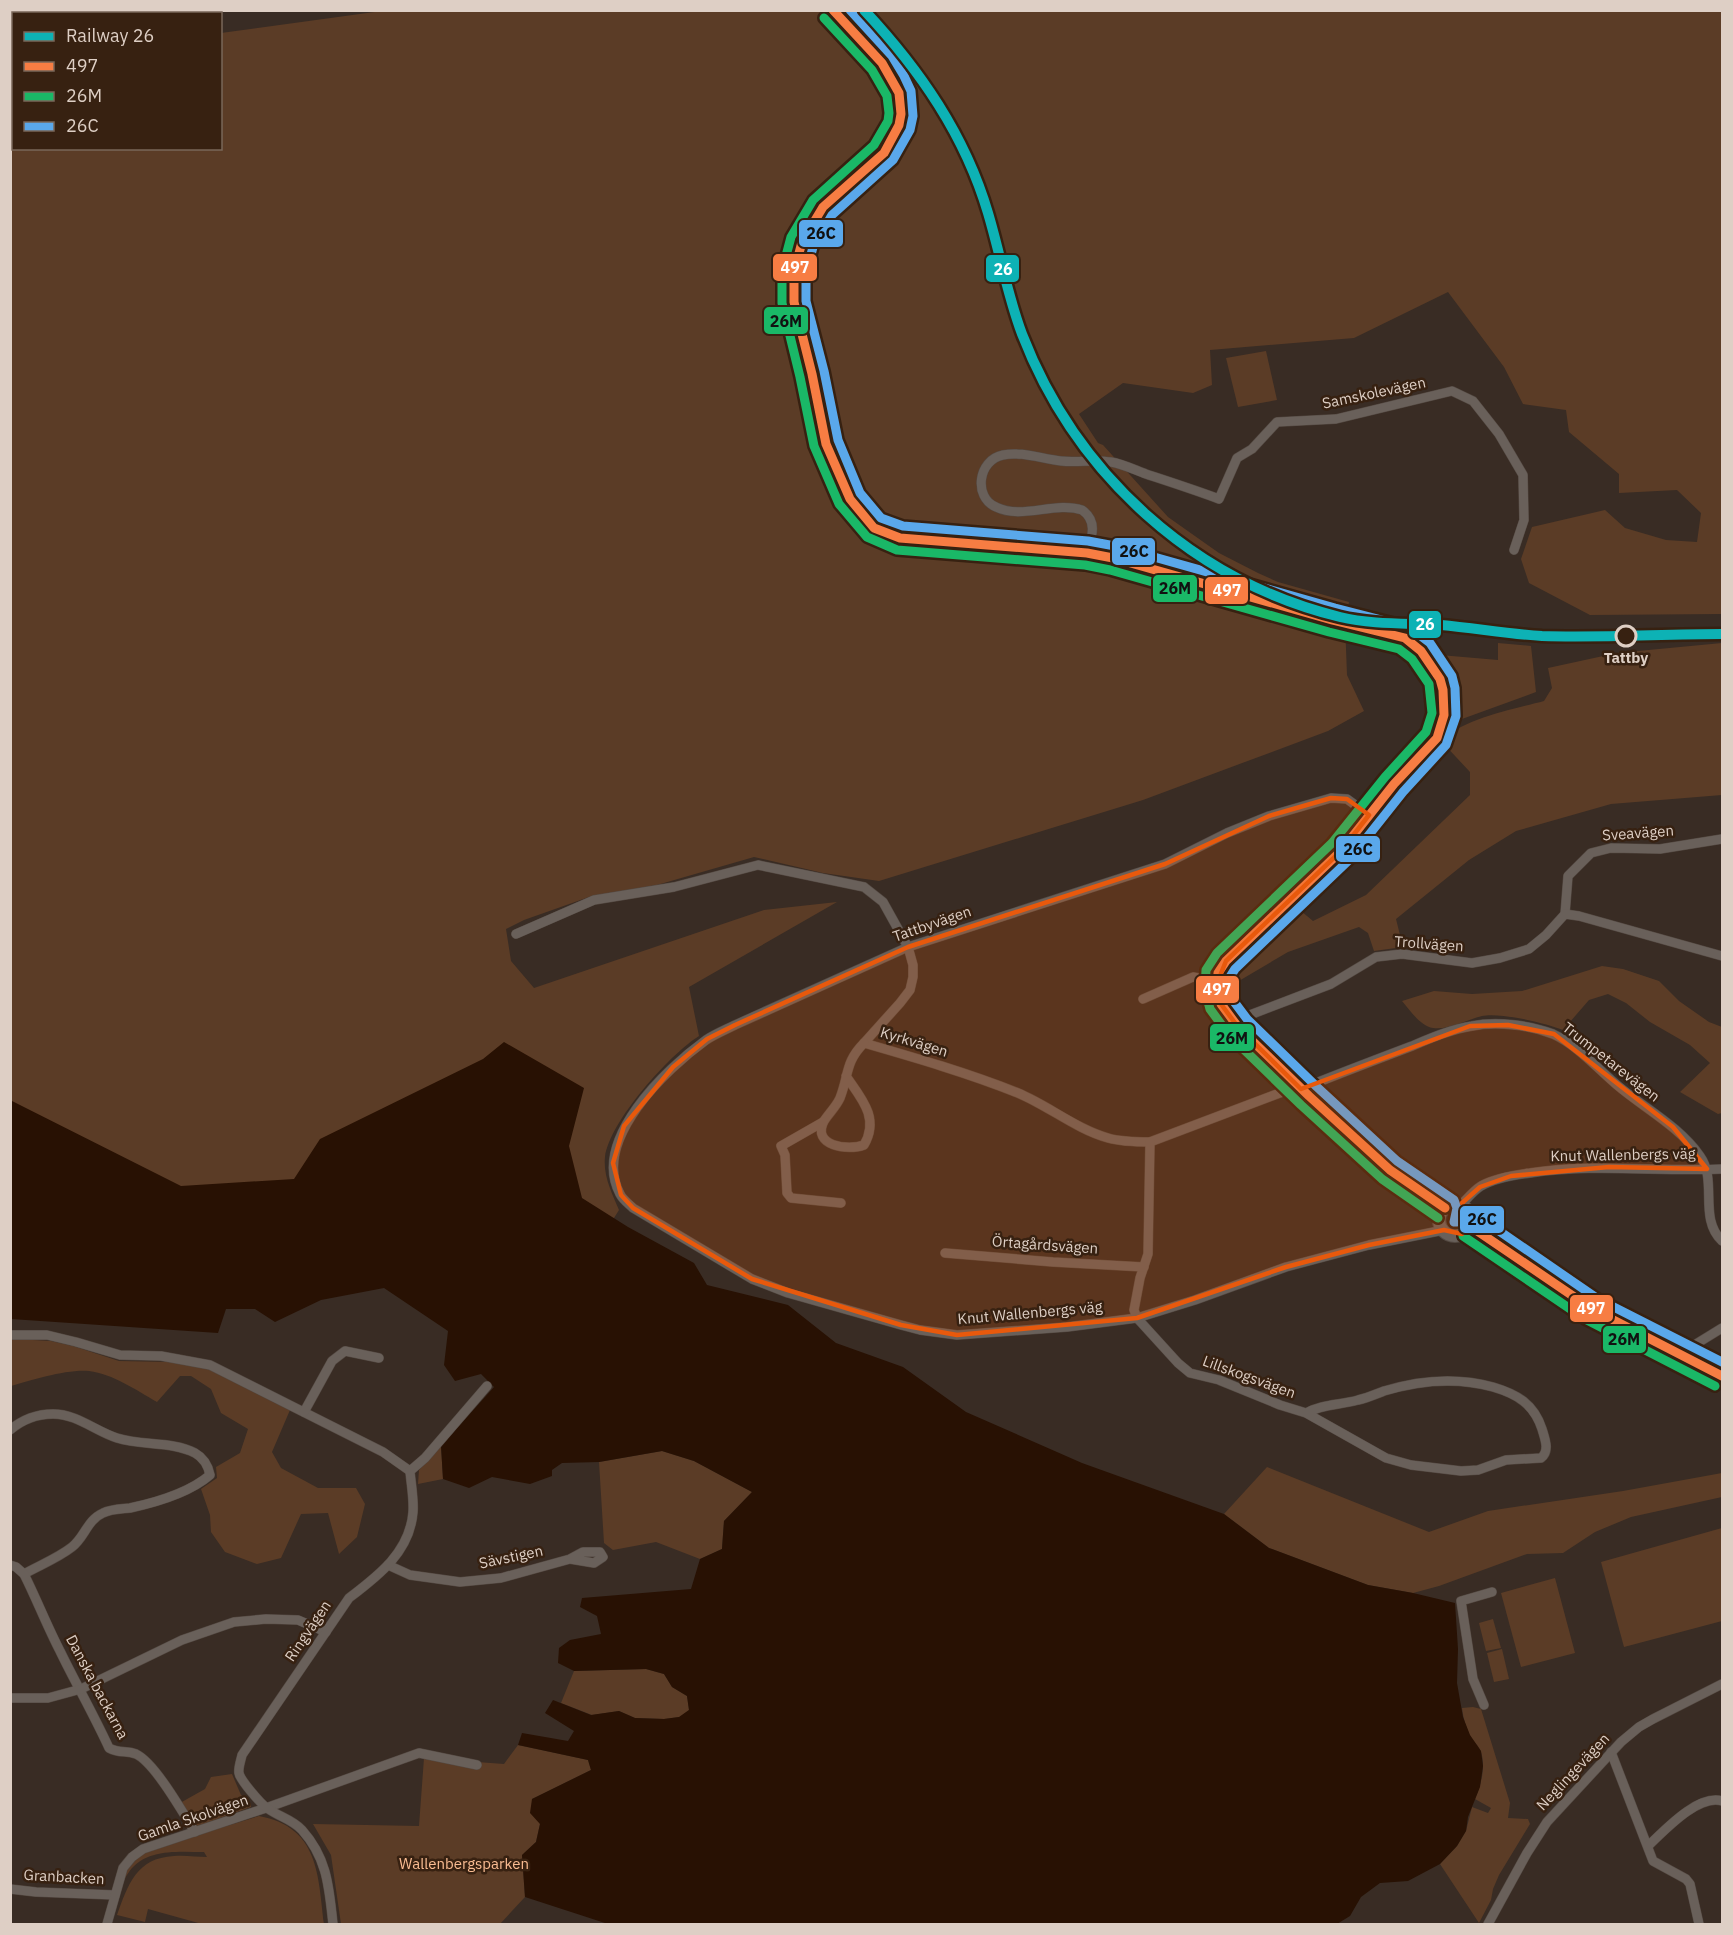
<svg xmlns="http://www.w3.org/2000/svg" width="1733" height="1935" font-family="'IBM Plex Sans',sans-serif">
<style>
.green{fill:#5b3c26}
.water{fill:#281103}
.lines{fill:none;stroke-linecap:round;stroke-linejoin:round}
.minor-casing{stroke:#544942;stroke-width:10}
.tertiary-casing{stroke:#544942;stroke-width:14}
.minor{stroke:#69605a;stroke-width:9}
.tertiary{stroke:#69605a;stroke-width:12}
.bus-1-casing{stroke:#372111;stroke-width:14}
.bus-2-casing{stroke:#372111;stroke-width:14}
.bus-3-casing{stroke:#372111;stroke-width:14}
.bus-1{stroke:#f77d43;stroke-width:9}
.bus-2{stroke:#1ab867;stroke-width:9}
.bus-3{stroke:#5aa8eb;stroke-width:9}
.rail-1-casing{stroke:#372111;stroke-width:15}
.rail-1{stroke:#0db2b5;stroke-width:10}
.marked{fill:#e8590c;fill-opacity:0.2;stroke:#e8590c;stroke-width:4.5;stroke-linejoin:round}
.stop-dot{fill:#372111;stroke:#decfc5;stroke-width:3}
.labels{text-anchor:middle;stroke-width:5;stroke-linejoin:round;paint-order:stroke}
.street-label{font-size:15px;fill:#decfc5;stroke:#372111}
.stop-label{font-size:15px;font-weight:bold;fill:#decfc5;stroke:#372111}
.park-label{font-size:15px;fill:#fabc92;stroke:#372111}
.line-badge{stroke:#372111;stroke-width:2}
.badge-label{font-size:16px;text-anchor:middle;font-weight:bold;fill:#fff}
.pale-badge-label{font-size:16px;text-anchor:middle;font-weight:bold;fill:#111}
</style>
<rect width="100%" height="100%" fill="#392c24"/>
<!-- green -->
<g class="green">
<path d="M389,10L1722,11V614L1590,615L1529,583L1521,559L1532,527L1605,510L1625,528L1666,540L1697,542L1701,513L1677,490L1619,493V474L1569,432L1566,410L1523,404L1504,367L1448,292L1354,338L1210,350L1212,385L1193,393L1123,383L1079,414L1098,443L1103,445L1168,517L1219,553L1258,573L1278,582L1349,602L1345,622L1347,675L1364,711L1328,731L1143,800L879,881L823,873L754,857L657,885L589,897L524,920L506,929L511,961L534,988L764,910L837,902L689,987L699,1036C669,1055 610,1121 605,1157C603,1176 612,1193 619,1210L614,1218L10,1199V69L14,74V148H220L221,33Z"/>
<polygon points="1266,351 1277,400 1238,407 1226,358"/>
<polygon points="1498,643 1531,646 1536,692 1451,723 1453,688 1440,655 1498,660"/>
<path d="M1722,643V795L1611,804L1516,831L1469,860L1396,919L1403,947L1374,951L1368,933L1359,927L1288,952L1227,988V974L1236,959L1295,906L1313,921L1366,895L1470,795V772L1442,742C1457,720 1518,708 1544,701L1552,688L1548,668L1617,653Z"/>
<path d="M1602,966L1623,969L1659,981L1679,1001L1709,1022L1722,1027V1113L1718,1114L1680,1092L1710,1063L1690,1045L1650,1022L1626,1003L1608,994L1589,1000L1563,1030C1546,1023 1499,1012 1482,1016C1466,1020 1449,1030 1433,1028C1420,1026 1410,1010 1402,1001L1434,991L1472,994L1522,991Z"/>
<path d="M15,1339L51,1341L73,1346L119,1361L171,1362L209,1369L290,1410L272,1452L281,1468L318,1488H356L365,1504L357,1537L339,1554L328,1513L301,1514L281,1558L257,1564L225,1552L211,1532L210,1515L201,1489L217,1478L216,1467L240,1453L248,1429L221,1413L211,1389L191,1376H180L157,1402C136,1390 113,1374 89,1371C67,1369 32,1380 11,1386L10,1340Z"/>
<polygon points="441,1446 443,1479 418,1484 419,1470"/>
<polygon points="662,1451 694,1461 752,1492 724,1521 722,1549 700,1559 656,1542 613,1550 604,1543 599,1462"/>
<polygon points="1267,1467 1429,1532 1488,1511 1623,1491 1722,1473 1722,1497 1631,1517 1595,1532 1563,1553 1527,1554 1439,1586 1413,1593 1368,1585 1269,1548 1224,1514"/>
<polygon points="1722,1528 1722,1621 1624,1647 1601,1562"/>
<polygon points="1555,1578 1575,1653 1521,1667 1501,1593"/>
<polygon points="1493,1619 1501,1648 1486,1651 1479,1623"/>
<polygon points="1502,1649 1509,1679 1494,1682 1487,1653"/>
<polygon points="646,1669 664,1674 672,1687 687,1696 689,1710 680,1717 664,1719 635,1718 619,1711 592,1715 561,1703 574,1671"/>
<path d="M1473,1707L1481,1709L1510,1803L1508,1818L1528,1819L1530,1824L1499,1875L1493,1889L1491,1900L1479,1923L1440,1864L1457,1846L1466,1831L1472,1807L1488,1813L1491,1808L1475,1799C1481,1785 1486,1767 1481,1752C1479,1746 1473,1741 1470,1736C1466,1727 1463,1718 1462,1708Z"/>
<polygon points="518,1745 588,1760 591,1770 532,1799 540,1824 536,1842 522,1855 525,1897 500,1924 341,1924 331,1855 313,1824 419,1826 424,1758 504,1764"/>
<polygon points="232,1774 241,1795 251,1804 251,1807 195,1827 180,1803 205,1789 211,1777"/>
<path d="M259,1816C319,1827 318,1875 324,1924H202L148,1909L145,1922L117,1915C128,1885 136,1858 174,1856C185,1855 197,1857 207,1857L204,1852C178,1852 146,1848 129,1872C124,1878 122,1887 120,1894L125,1869L145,1851Z"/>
</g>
<!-- water -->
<polygon class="water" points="504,1042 584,1088 569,1146 582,1198 628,1227 694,1263 707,1285 788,1305 836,1343 903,1367 966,1412 1082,1463 1224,1514 1269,1548 1368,1585 1413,1593 1455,1603 1458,1649 1457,1683 1463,1717 1470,1735 1481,1751 1483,1766 1480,1787 1468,1817 1466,1831 1457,1846 1440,1864 1408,1881 1380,1883 1361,1897 1350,1916 1337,1924 608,1924 525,1897 522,1855 536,1842 540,1824 530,1813 532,1799 591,1770 588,1760 518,1745 522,1733 568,1741 574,1731 545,1713 553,1700 591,1715 619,1711 635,1718 664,1719 679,1717 689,1710 687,1696 672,1687 664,1674 646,1669 574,1671 558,1663 559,1648 570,1640 601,1634 597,1616 580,1607 582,1598 691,1589 700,1559 722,1549 724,1521 752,1492 694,1461 662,1451 599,1462 562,1463 552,1470 552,1476 530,1484 492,1477 469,1488 443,1479 441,1446 494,1387 481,1374 455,1381 444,1365 448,1331 384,1288 321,1300 275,1322 255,1309 226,1309 218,1333 11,1319 10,1100 181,1186 294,1179 320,1139 483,1059"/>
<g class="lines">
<defs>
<g id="minor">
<path d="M1087,553C1092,537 1098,521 1082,510C1055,501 1022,520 996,507C973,497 978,460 1003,455C1021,451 1042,459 1061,461C1078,463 1095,459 1111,462C1123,464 1135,470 1146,474C1170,482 1195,490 1219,499L1237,458L1252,449L1277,422L1336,419L1452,391L1473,401L1499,434L1523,475L1524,520L1514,550"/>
<path d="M1369,815L1347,799L1331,798L1269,816L1227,833L1165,864L908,947L735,1025C725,1030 715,1034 706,1040C666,1069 591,1140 620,1194C623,1200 629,1204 633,1208L752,1279L788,1293L901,1325L920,1330L957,1335L1067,1327L1137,1318L1195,1300L1286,1267L1369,1245L1444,1230"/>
<polyline points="1565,914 1568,876 1591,853 1611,848 1660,849 1722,839"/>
<path d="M516,934L594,900L674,887L758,865L864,887L883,902L908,947L913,965V977L910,990L900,1003L864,1043C916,1058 968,1073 1018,1093C1049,1106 1076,1129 1108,1138C1122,1142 1136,1142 1150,1142L1285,1091L1301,1089C1338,1074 1375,1060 1412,1046C1431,1038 1452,1029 1472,1026C1496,1021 1530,1025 1553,1034C1577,1045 1597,1068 1617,1085C1644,1108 1679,1126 1700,1156C1718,1181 1698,1218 1722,1241"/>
<polyline points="1143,999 1193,977 1218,981"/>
<polyline points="1234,1021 1331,984 1376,957 1402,954 1472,963 1500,958 1529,949 1546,935 1565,914 1579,916 1722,956"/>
<path d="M846,1076C861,1098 880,1118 864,1145C848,1151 811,1146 824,1121C829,1113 836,1107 840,1098C849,1075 845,1062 864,1043"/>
<polyline points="823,1122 781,1146 785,1155 787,1193 791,1198 841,1203"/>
<path d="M1150,1142L1148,1254L1140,1278L1134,1310L1137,1318L1178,1363L1190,1373L1219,1380L1280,1405L1306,1413C1321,1404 1341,1405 1358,1400C1367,1398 1376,1394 1384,1391C1420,1380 1457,1377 1493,1387C1517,1394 1534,1404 1542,1429C1545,1439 1550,1451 1541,1458L1506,1460L1478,1470L1461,1471L1411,1465L1386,1458L1306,1413"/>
<path d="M1461,1205C1467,1199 1473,1191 1481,1186C1495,1178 1514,1175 1530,1173C1594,1163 1658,1172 1722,1169"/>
<polyline points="945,1253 1053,1262 1144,1267"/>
<polyline points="10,1335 47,1335 76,1342 120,1355 161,1356 210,1365 383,1452 410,1471"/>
<polyline points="1683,1355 1696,1344 1722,1328"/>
<polyline points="304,1412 332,1361 345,1351 379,1358"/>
<path d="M10,1430C23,1419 36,1414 53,1414C77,1414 95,1431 117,1438C142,1446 172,1441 195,1453C204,1458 208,1465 210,1475C189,1493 158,1502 130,1508C121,1509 111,1509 103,1513C87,1520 85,1537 72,1547C58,1558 40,1565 24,1574"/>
<path d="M10,1565L16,1567L24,1574C37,1600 47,1626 60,1651C76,1684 94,1715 109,1748C120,1754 126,1750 136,1754C155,1763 183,1813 195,1832"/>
<polyline points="388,1565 410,1575 460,1582 501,1578 570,1559 594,1563 603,1557 600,1552 583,1552 570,1559"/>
<polyline points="10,1698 48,1698 81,1689 182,1640 234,1622 266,1619 298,1620 326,1632"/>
<polyline points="1484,1705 1473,1679 1461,1601 1492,1592"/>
<polyline points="1611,1752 1653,1861 1686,1879 1690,1884 1699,1924"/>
<path d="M1648,1846C1665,1830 1698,1794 1722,1801"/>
<polyline points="10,1889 36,1892 115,1895"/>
<polyline points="107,1924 123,1868 132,1857 143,1849 266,1808 419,1753 477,1765"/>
<path d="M333,1924C329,1889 328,1859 302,1830C292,1819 279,1817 267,1808C261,1804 240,1780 239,1773C238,1768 241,1760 242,1755L349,1598C378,1576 410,1552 413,1512C414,1499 411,1484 410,1471L425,1458L487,1386"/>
<polyline points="1488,1924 1527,1853 1547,1822 1621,1742 1639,1727 1653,1719 1722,1684"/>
</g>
<g id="tertiary">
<polyline points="833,10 882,63 894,82 899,93 901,114 899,125 884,153 823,207 802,242 794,272 794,302 812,374 826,444 850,499 874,528 900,538 1087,553 1113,558 1332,620 1395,635 1405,638 1421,651 1440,679 1443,690 1444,715 1437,738 1394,784 1341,851 1226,961 1218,973 1217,988 1221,1004 1238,1027 1309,1096 1390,1170 1445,1208"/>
<circle cx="1455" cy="1220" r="16"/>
<polyline points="1470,1226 1592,1309 1715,1371 1722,1376"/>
</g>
</defs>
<!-- minor casing -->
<use href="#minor" class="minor-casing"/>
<!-- tertiary casing -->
<use href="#tertiary" class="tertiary-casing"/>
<!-- minor -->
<use href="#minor" class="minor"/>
<!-- tertiary -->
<use href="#tertiary" class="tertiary"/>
<defs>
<g id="bus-1">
<polyline points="833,10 882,63 899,93 901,114 899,125 884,153 823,207 802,242 794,272 794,302 812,374 826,444 850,499 874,528 900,538 1087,553 1113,558 1332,620 1405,638 1421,651 1440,679 1443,690 1444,715 1437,738 1394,784 1341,851 1226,961 1218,973 1217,988 1221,1004 1238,1027 1309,1096 1390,1170 1445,1208"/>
<polyline points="1470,1226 1592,1309 1722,1376"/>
</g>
<g id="bus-2">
<polyline points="824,18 872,70 887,96 889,113 888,121 874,145 813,200 791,237 782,271 782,303 800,377 814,446 839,504 867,537 897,550 1085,565 1110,570 1329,632 1399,649 1412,659 1429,684 1432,713 1426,732 1385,777 1332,843 1217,953 1206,970 1205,990 1210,1009 1229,1035 1301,1105 1382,1179 1438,1218"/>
<polyline points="1463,1236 1585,1319 1715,1386"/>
</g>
<polyline id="bus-3" points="850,10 892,56 904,76 911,91 913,116 910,130 893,160 832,215 813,247 806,274 806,301 824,371 838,440 860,493 881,518 903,526 1088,541 1115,546 1335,608 1409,627 1430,643 1452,676 1455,688 1456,716 1446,745 1403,792 1349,860 1235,969 1230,977 1229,987 1232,999 1247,1019 1317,1087 1397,1161 1454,1200 1457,1208 1454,1222 1457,1222 1466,1215 1476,1215 1598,1299 1722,1362"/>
</defs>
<!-- bus-1 casing -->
<use href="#bus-1" class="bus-1-casing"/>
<!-- bus-2 casing -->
<use href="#bus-2" class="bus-2-casing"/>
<!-- bus-3 casing -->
<use href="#bus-3" class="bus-3-casing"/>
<!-- bus-1 -->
<use href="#bus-1" class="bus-1"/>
<!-- bus-2 -->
<use href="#bus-2" class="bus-2"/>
<!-- bus-3 -->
<use href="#bus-3" class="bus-3"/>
<defs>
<path id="rail-1" d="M864,10C920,70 965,135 988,213C1000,253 1007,294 1022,334C1076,474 1193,581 1340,617C1373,625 1408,623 1441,625C1475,628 1508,634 1542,636C1602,638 1662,634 1722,634"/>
</defs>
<!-- rail-1 casing -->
<use href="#rail-1" class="rail-1-casing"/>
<!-- rail-1 -->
<use href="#rail-1" class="rail-1"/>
</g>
<!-- marked area -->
<path class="marked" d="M1331,798L1347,799L1369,815L1341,851L1226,961L1218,981L1221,1004L1238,1027L1301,1089L1470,1026L1508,1025L1554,1034L1673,1127L1707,1169L1609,1167L1511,1176L1480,1187L1462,1203L1471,1219L1462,1234L1444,1230L1369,1245L1286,1267L1137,1318L957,1335L901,1325L752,1279L633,1208L621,1195L613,1163L624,1126L673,1067L707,1039L735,1025L908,947L1165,864L1269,816Z"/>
<!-- markers -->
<circle class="stop-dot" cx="1626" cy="636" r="10"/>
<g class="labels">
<!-- street labels -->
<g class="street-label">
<text transform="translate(1374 393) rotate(-12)" y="5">Samskolevägen</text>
<text transform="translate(1638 833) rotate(-4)" y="5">Sveavägen</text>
<text transform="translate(932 924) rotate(-19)" y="5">Tattbyvägen</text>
<text transform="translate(1429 944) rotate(4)" y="5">Trollvägen</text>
<text transform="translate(914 1042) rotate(17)" y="5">Kyrkvägen</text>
<text transform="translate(1611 1062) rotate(38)" y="5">Trumpetarevägen</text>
<text transform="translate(1623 1155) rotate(-1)" y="5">Knut Wallenbergs väg</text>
<text transform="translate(1045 1245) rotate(4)" y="5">Örtagårdsvägen</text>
<text transform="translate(1030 1313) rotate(-5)" y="5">Knut Wallenbergs väg</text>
<text transform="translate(1249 1377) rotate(20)" y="5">Lillskogsvägen</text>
<text transform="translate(511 1557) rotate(-12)" y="5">Sävstigen</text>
<text transform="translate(308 1631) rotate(-56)" y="5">Ringvägen</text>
<text transform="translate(97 1687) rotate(62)" y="5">Danska backarna</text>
<text transform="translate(1573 1772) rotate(-47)" y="5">Neglingevägen</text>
<text transform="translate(193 1818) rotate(-19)" y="5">Gamla Skolvägen</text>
<text transform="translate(64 1877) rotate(3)" y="5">Granbacken</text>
</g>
<!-- stop labels -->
<g class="stop-label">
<text x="1626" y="663">Tattby</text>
</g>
<!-- park labels -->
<g class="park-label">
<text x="464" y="1869">Wallenbergsparken</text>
</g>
</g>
<g class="line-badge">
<rect x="798" y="219" width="46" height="29" rx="6" fill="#5aa8eb"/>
<rect x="772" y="253" width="46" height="29" rx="6" fill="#f77d43"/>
<rect x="985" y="254" width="35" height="29" rx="6" fill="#0db2b5"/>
<rect x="763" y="306" width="46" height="29" rx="6" fill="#1ab867"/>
<rect x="1111" y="537" width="45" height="29" rx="6" fill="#5aa8eb"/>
<rect x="1152" y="574" width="46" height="29" rx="6" fill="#1ab867"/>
<rect x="1204" y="576" width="45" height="29" rx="6" fill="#f77d43"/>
<rect x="1408" y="610" width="34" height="29" rx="6" fill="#0db2b5"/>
<rect x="1335" y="835" width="46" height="28" rx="6" fill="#5aa8eb"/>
<rect x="1195" y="975" width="45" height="29" rx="6" fill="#f77d43"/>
<rect x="1209" y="1023" width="46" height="29" rx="6" fill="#1ab867"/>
<rect x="1459" y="1205" width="46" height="29" rx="6" fill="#5aa8eb"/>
<rect x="1569" y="1294" width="45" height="29" rx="6" fill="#f77d43"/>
<rect x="1602" y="1325" width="45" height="29" rx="6" fill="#1ab867"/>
</g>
<g class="badge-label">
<text x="795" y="273">497</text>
<text x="1003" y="275">26</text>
<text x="1227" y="596">497</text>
<text x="1425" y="630">26</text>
<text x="1217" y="995">497</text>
<text x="1591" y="1314">497</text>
</g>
<g class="pale-badge-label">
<text x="821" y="239">26C</text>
<text x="786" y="327">26M</text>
<text x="1134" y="557">26C</text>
<text x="1175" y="594">26M</text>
<text x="1358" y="855">26C</text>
<text x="1232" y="1044">26M</text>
<text x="1482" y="1225">26C</text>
<text x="1624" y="1345">26M</text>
</g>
<!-- border -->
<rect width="1733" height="1935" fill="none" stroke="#decfc5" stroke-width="24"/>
<!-- legend -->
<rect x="12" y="12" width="210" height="138" fill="#372111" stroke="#7a6759" stroke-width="1.5"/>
<rect x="24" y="32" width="30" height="9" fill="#0db2b5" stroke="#7a6759" stroke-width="1.5"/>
<text x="66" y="42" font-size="18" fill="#decfc5">Railway 26</text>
<rect x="24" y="62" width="30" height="9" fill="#f77d43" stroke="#7a6759" stroke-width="1.5"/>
<text x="66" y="72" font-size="18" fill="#decfc5">497</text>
<rect x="24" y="92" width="30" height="9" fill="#1ab867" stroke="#7a6759" stroke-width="1.5"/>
<text x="66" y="102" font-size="18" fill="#decfc5">26M</text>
<rect x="24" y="122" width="30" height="9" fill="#5aa8eb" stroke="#7a6759" stroke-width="1.5"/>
<text x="66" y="132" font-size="18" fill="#decfc5">26C</text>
</svg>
